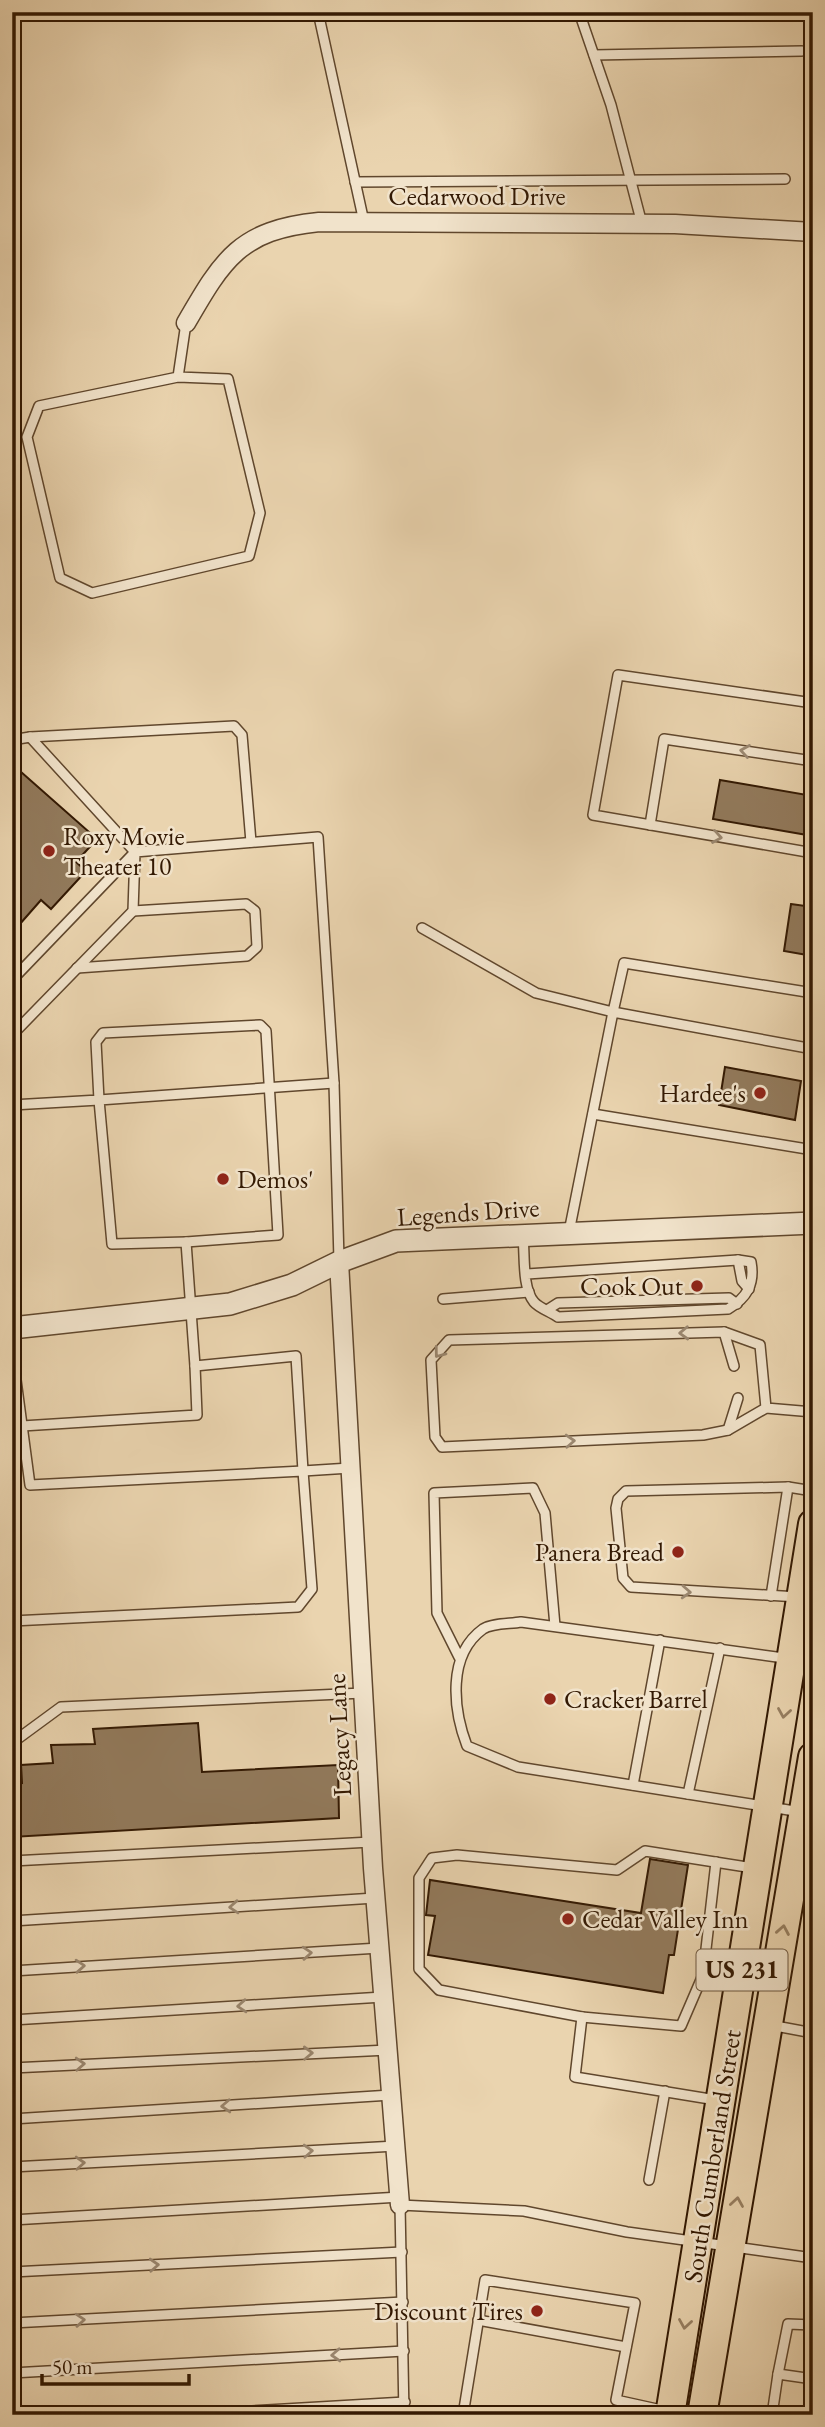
<svg xmlns="http://www.w3.org/2000/svg" width="825" height="2427" font-family="'EB Garamond',serif">
<style>
.building{fill:#927a5c;stroke:#321802;stroke-width:2}
.lines{fill:none;stroke-linecap:round;stroke-linejoin:round}
.service-casing{stroke:#60472d;stroke-width:12}
.minor-casing{stroke:#60472d;stroke-width:21}
.tertiary-casing{stroke:#60472d;stroke-width:24}
.primary-casing{stroke:#321802;stroke-width:32}
.service{stroke:#f1e3cb;stroke-width:9}
.minor{stroke:#f1e3cb;stroke-width:18}
.tertiary{stroke:#f1e3cb;stroke-width:21}
.primary{stroke:#ead4af;stroke-width:28}
.oneway{stroke:#9b8871}
.oneway2{stroke:#977f61}
.poi-dot{fill:#8f2418;stroke:#f1e3cb;stroke-width:2.5}
.labels{text-anchor:middle;stroke-width:5;stroke-linejoin:round;paint-order:stroke}
.shield{fill:#f1e3cb;stroke:#6b553e;stroke-width:2}
.shield-label{font-size:24px;font-weight:bold;fill:#321802}
.street-label{font-size:26px;fill:#321802;stroke:#f1e3cb}
.poi-label{font-size:26px;fill:#321802;stroke:#f1e3cb;text-anchor:start}
</style>
<rect width="100%" height="100%" fill="#ead4af"/>
<filter id="stains"><feTurbulence type="fractalNoise" baseFrequency=".00286" numOctaves="4"/><feColorMatrix values="0 0 0 0 .2 0 0 0 0 .09 0 0 0 0 .02 0 0 0 .5 -.17"/></filter>
<radialGradient id="worn" r=".72"><stop offset=".6" stop-color="#630" stop-opacity="0"/><stop offset="1" stop-color="#630" stop-opacity=".3"/></radialGradient>
<!-- building -->
<g class="building">
<polygon points="12,764 97,839 76,862 86,871 51,909 41,900 12,933"/>
<polygon points="720,780 813,796 813,836 713,819"/>
<polygon points="791,904 813,907 813,956 784,951"/>
<polygon points="725,1067 801,1081 795,1120 719,1105"/>
<polygon points="198,1723 202,1772 338,1765 339,1818 12,1837 12,1784 22,1783 21,1765 53,1763 51,1745 95,1744 93,1729"/>
<polygon points="650,1859 688,1865 674,1955 669,1955 663,1993 428,1955 435,1916 426,1915 430,1880 641,1913"/>
</g>
<g class="lines">
<defs>
<g id="service">
<polyline points="318,12 364,222"/>
<polyline points="579,12 611,105 642,224"/>
<polyline points="594,55 802,51"/>
<polyline points="355,182 785,179"/>
<polyline points="178,377 228,379 260,513 249,556 92,593 60,578 27,437 39,406 178,377 186,323"/>
<polyline points="813,703 618,675 593,815 813,853"/>
<polyline points="30,737 234,726 242,735 251,842"/>
<polyline points="12,740 30,737 135,852 12,980"/>
<polyline points="650,825 664,739 813,761"/>
<polyline points="422,928 536,993 613,1012 624,963 813,993"/>
<polyline points="77,968 247,956 257,947 255,911 246,904 133,911"/>
<polyline points="12,1035 133,911 135,852 318,837 334,1083 339,1260"/>
<polyline points="334,1083 99,1100 112,1244 186,1242 195,1366 296,1356 303,1471 350,1468"/>
<polyline points="12,1105 99,1100 96,1042 103,1033 260,1025 266,1031 278,1235 186,1242"/>
<polyline points="593,1114 813,1150"/>
<polyline points="569,1232 613,1012 813,1049"/>
<path d="M523,1237C525,1255 522,1288 534,1302C539,1308 551,1312 558,1317L728,1309C747,1298 755,1284 751,1262L738,1260L527,1274"/>
<polyline points="738,1260 742,1281 749,1289"/>
<polyline points="443,1299 529,1292"/>
<polyline points="547,1310 558,1303 729,1298 737,1304"/>
<polyline points="724,1332 734,1366"/>
<polyline points="12,1350 30,1485 303,1471 312,1589 298,1607 12,1621"/>
<polyline points="766,1408 760,1345 724,1332 449,1340 431,1360 435,1437 442,1447 703,1435 728,1430 766,1408 813,1412"/>
<polyline points="22,1426 197,1415 195,1366"/>
<polyline points="728,1430 738,1398"/>
<polyline points="771,1596 788,1487"/>
<polyline points="798,1597 631,1587 623,1578 616,1508 618,1499 626,1491 788,1487 813,1491"/>
<polyline points="459,1657 437,1613 434,1493 533,1488 545,1513 555,1626"/>
<polyline points="12,1743 61,1707 363,1693"/>
<polyline points="633,1785 660,1640"/>
<polyline points="688,1794 720,1648"/>
<path d="M801,1812L518,1767L467,1746C453,1709 447,1655 483,1629C492,1623 511,1624 521,1622L813,1662"/>
<polyline points="12,1861 371,1842"/>
<polyline points="12,1921 375,1898"/>
<polyline points="12,1971 379,1948"/>
<polyline points="582,2017 681,2026 703,1975 716,1862"/>
<polyline points="12,2020 383,1997"/>
<polyline points="770,2025 813,2033"/>
<polyline points="12,2068 388,2050"/>
<polyline points="716,2100 575,2077 582,2017 439,1990 419,1969 419,1878 432,1858 457,1855 617,1870 645,1851 753,1868"/>
<polyline points="12,2119 391,2095"/>
<polyline points="12,2167 396,2146"/>
<polyline points="649,2180 665,2091"/>
<polyline points="12,2220 400,2197"/>
<polyline points="12,2272 402,2252"/>
<polyline points="478,2320 626,2347"/>
<polyline points="12,2323 403,2302"/>
<polyline points="12,2373 404,2351"/>
<polyline points="778,2374 788,2324 813,2325"/>
<polyline points="182,2415 405,2402"/>
<polyline points="404,2415 400,2205 524,2211 627,2232 813,2258"/>
<polyline points="463,2415 485,2280 635,2303 616,2400 666,2411"/>
<polyline points="772,2415 778,2374 813,2379"/>
</g>
<g id="minor">
<path d="M186,323C223,259 240,230 319,222L675,224L813,232"/>
<polyline points="339,1262 373,1868 400,2205"/>
</g>
<polyline id="tertiary" points="12,1328 230,1304 292,1285 339,1262 396,1241 813,1223"/>
<g id="primary">
<polyline points="670,2415 813,1524"/>
<polyline points="702,2415 813,1757"/>
</g>
</defs>
<!-- service casing -->
<use href="#service" class="service-casing"/>
<!-- minor casing -->
<use href="#minor" class="minor-casing"/>
<!-- tertiary casing -->
<use href="#tertiary" class="tertiary-casing"/>
<!-- primary casing -->
<use href="#primary" class="primary-casing"/>
<!-- service -->
<use href="#service" class="service"/>
<!-- minor -->
<use href="#minor" class="minor"/>
<!-- tertiary -->
<use href="#tertiary" class="tertiary"/>
<!-- primary -->
<use href="#primary" class="primary"/>
</g>
<!-- one-way arrows -->
<defs><path id="oneway-chevron" d="M-2-3.5L2.5 0L-2 3.5" fill="none" stroke-width="1.6" stroke-linecap="round" stroke-linejoin="round" transform="scale(1.75)"/></defs>
<g class="oneway">
<use href="#oneway-chevron" transform="translate(745 751) rotate(-171)"/>
<use href="#oneway-chevron" transform="translate(717 837) rotate(10)"/>
<use href="#oneway-chevron" transform="translate(684 1333) rotate(178)"/>
<use href="#oneway-chevron" transform="translate(439 1353) rotate(127)"/>
<use href="#oneway-chevron" transform="translate(570 1441) rotate(-3)"/>
<use href="#oneway-chevron" transform="translate(686 1592) rotate(3)"/>
<use href="#oneway-chevron" transform="translate(234 1907) rotate(176)"/>
<use href="#oneway-chevron" transform="translate(307 1953) rotate(-4)"/>
<use href="#oneway-chevron" transform="translate(80 1966) rotate(-4)"/>
<use href="#oneway-chevron" transform="translate(242 2006) rotate(176)"/>
<use href="#oneway-chevron" transform="translate(308 2053) rotate(-2)"/>
<use href="#oneway-chevron" transform="translate(80 2064) rotate(-3)"/>
<use href="#oneway-chevron" transform="translate(226 2106) rotate(177)"/>
<use href="#oneway-chevron" transform="translate(308 2151) rotate(-3)"/>
<use href="#oneway-chevron" transform="translate(80 2163) rotate(-3)"/>
<use href="#oneway-chevron" transform="translate(154 2265) rotate(-3)"/>
<use href="#oneway-chevron" transform="translate(80 2320) rotate(-4)"/>
<use href="#oneway-chevron" transform="translate(336 2355) rotate(177)"/>
</g>
<g class="oneway2">
<use href="#oneway-chevron" transform="translate(784 1713) rotate(99)"/>
<use href="#oneway-chevron" transform="translate(783 1930) rotate(-80)"/>
<use href="#oneway-chevron" transform="translate(737 2202) rotate(-81)"/>
<use href="#oneway-chevron" transform="translate(685 2324) rotate(99)"/>
</g>
<!-- markers -->
<g class="poi-dot">
<circle cx="49" cy="851" r="7"/>
<circle cx="760" cy="1093" r="7"/>
<circle cx="223" cy="1179" r="7"/>
<circle cx="697" cy="1286" r="7"/>
<circle cx="678" cy="1552" r="7"/>
<circle cx="550" cy="1699" r="7"/>
<circle cx="568" cy="1919" r="7"/>
<circle cx="537" cy="2311" r="7"/>
</g>
<g class="labels">
<!-- shield labels -->
<rect class="shield" x="696.5" y="1949.5" width="91" height="41" rx="5"/>
<g class="shield-label">
<text x="742" y="1978">US 231</text>
</g>
<!-- street labels -->
<g class="street-label">
<text x="477" y="205">Cedarwood Drive</text>
<text transform="translate(468 1212) rotate(-4)" y="9">Legends Drive</text>
<text transform="translate(339 1735) rotate(-93)" y="9">Legacy Lane</text>
<text transform="translate(712 2156) rotate(-81)" y="9">South Cumberland Street</text>
</g>
<!-- poi labels -->
<g class="poi-label">
<text x="63" y="845">Roxy Movie<tspan x="63" dy="30">Theater 10</tspan></text>
<text x="746" y="1102" text-anchor="end">Hardee's</text>
<text x="237" y="1188">Demos'</text>
<text x="683" y="1295" text-anchor="end">Cook Out</text>
<text x="664" y="1561" text-anchor="end">Panera Bread</text>
<text x="564" y="1708">Cracker Barrel</text>
<text x="582" y="1928">Cedar Valley Inn</text>
<text x="523" y="2320" text-anchor="end">Discount Tires</text>
</g>
</g>
<!-- margin -->
<rect width="825" height="2427" fill="none" stroke="#ead4af" stroke-width="42"/>
<rect x="14" y="14" width="797" height="2399" fill="none" stroke="#321802" stroke-width="3.5"/>
<rect x="21" y="21" width="783" height="2385" fill="none" stroke="#321802" stroke-width="2"/>
<!-- scale -->
<path d="M42 2374v10h147v-10" fill="none" stroke="#321802" stroke-width="3.5"/>
<text x="52" y="2374" font-size="21" fill="#321802" stroke="#f1e3cb" stroke-width="5" paint-order="stroke">50 m</text>
<rect width="100%" height="100%" filter="url(#stains)"/>
<rect width="100%" height="100%" fill="url(#worn)"/>
</svg>
